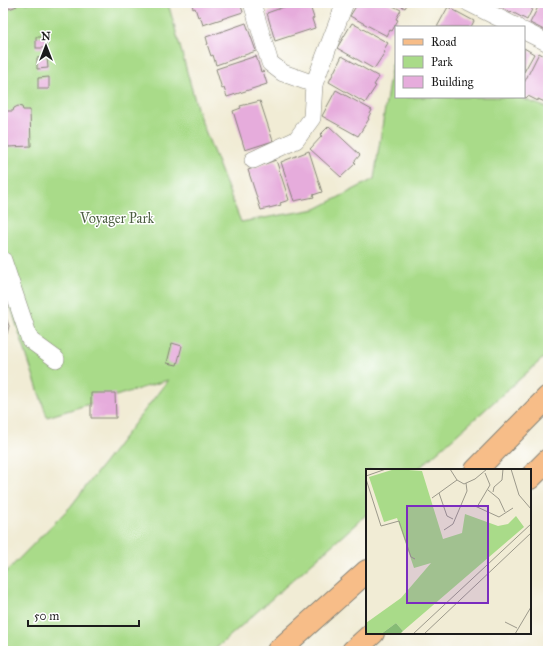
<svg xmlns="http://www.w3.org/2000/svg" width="551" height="654" font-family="'IM FELL Great Primer',serif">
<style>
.green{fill:#a9db89;stroke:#627c52}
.building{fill:#e6acdc}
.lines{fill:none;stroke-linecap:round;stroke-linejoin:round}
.minor-casing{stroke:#868478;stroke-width:18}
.major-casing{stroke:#868478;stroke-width:24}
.minor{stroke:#fff;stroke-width:17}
.major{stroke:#f7bd88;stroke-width:22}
.labels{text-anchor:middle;stroke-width:3;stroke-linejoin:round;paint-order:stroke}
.park-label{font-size:14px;fill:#4d5f42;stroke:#fff}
.inset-road{fill:none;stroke:#9c998b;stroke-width:1}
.view{fill:#7b2cbf;fill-opacity:0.15;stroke:#7b2cbf;stroke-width:2}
.inset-edge{fill:none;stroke:#1c1c1c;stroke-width:2}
</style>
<rect width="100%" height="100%" fill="#fff"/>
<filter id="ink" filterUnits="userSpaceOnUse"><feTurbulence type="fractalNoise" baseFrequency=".025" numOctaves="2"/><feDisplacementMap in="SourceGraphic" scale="8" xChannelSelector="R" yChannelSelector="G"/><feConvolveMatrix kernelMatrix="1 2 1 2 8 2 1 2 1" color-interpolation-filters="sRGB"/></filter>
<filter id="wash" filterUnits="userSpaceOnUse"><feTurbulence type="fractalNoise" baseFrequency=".012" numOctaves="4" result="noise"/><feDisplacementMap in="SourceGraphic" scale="16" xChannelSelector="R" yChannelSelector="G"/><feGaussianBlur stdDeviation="0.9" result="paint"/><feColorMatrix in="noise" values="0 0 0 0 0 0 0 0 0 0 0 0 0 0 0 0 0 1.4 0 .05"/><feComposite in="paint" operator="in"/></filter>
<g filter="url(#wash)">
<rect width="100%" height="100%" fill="#f1ecd5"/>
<!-- green -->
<polygon class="green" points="3,3 168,3 199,115 241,222 316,209 374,179 394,50 396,51 396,97 518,97 548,108 548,354 417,470 367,470 367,514 213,651 3,651 3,575 71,506 168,380 47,417 3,284"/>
<g id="blocks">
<!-- building -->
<g class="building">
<polygon points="7,3 16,3 17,6 9,9"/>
<polygon points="192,3 240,3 243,12 203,25 200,16 198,17 195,8 193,9"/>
<polygon points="266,3 279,3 267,7"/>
<polygon points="295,3 307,3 309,6 310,6 314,18 312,19 315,28 275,41 267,13"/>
<polygon points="358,3 387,3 401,10 396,19 398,20 392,31 390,30 387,36 350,16"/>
<polygon points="396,3 408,3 405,8"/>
<polygon points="502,3 535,3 527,20 512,12 511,13 500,7"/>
<polygon points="540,3 548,3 548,32 530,23"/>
<polygon points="448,7 474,21 471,27 437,27"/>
<polygon points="246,23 256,51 216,65 213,55 211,56 207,44 208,44 206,37"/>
<polygon points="352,23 388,43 383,51 385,52 374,69 337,48"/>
<rect x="36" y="37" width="11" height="11"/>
<polygon points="524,48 534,54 524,72"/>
<polygon points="539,53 548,58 548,101 547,103 538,99 538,101 528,96 526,98 524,97 524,83"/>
<polygon points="256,56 261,72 263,71 267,84 227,97 224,88 222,89 216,69"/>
<polygon points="342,56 379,77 374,85 376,86 365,103 329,82"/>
<polygon points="47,57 48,68 37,69 37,58"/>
<polygon points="49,77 49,89 38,89 38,78"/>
<polygon points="336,90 372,110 368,118 369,119 358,136 322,116"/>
<polygon points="260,101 273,141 245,150 233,111 241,108 240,106"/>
<polygon points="18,106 22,107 23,110 30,110 31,146 8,147 6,111 13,111 14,108"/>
<polygon points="329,126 360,155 354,162 356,163 341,177 310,149 322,136 320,135"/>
<polygon points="309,151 322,192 313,195 314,197 294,201 281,162"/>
<polygon points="276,160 289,200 280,203 281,205 261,210 248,170"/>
<polygon points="3,309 9,326 7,334 3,335"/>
<polygon points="172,343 182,346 177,365 167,363"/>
<polygon points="91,393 115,393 116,418 91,418"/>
</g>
</g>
</g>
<g filter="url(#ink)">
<use href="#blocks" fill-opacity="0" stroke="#868478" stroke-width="1"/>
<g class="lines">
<defs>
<g id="minor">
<polyline points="252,3 270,63 283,73 314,84"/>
<polyline points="469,3 517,27"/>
<polyline points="524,31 548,43"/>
<polyline points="253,160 296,140 312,118 314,84 345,3"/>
<polyline points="3,260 30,340 56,359"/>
</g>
<g id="major">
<polyline points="476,470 548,397"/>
<polyline points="530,478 548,460"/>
<polyline points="278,651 367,571"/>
<polyline points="353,651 373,633"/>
</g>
</defs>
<!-- minor casing -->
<use href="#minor" class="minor-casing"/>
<!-- major casing -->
<use href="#major" class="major-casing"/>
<!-- minor -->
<use href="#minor" class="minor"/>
<!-- major -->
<use href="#major" class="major"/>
</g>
</g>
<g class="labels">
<!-- park labels -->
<g class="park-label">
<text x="117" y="223">Voyager Park</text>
</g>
</g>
<!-- overview -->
<g transform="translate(366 469)">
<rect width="165" height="165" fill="#f1ecd5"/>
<path d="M29,0L56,2L77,70L96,64L99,45L132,57L142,55L150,47L158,58L37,162L30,154L15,165H0V154L35,129L65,94L48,99L31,49L18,53L3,8Z" fill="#a9db89"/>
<path d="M30,154L37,162L34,165H15Z" fill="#86bb75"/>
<path class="inset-road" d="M84,0L91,11L98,15L109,10L121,0M145,0L153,26L165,40M0,7L20,0M0,10L15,57L33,52L45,88L49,90M122,21L133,30L139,43M127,23L128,18L136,11L137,0M73,24L81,47L87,50M66,29L91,11M109,37L133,48L147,39M111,38L124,16L119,4M78,61L87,55L101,22L100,14M139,153L151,159M47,165L165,55M58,165L165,64M149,165L165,138"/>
<path class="view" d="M41,37H122V134H41Z"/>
<rect width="165" height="165" class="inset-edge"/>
</g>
<!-- margin -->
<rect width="551" height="654" fill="none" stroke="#fff" stroke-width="16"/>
<!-- legend -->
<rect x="395" y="26" width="130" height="72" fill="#ffffff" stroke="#a4a4a4"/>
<rect x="403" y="39" width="20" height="6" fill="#f7bd88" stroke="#a4a4a4"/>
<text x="431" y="46" font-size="12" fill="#1c1c1c">Road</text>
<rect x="403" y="56" width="20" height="12" fill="#a9db89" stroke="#a4a4a4"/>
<text x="431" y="66" font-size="12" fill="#1c1c1c">Park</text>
<rect x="403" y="76" width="20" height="12" fill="#e6acdc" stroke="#a4a4a4"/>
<text x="431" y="86" font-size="12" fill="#1c1c1c">Building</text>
<!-- north arrow -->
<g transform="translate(46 46)" stroke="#ffffff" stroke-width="3" paint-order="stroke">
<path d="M0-3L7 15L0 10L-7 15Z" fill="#1c1c1c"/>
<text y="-6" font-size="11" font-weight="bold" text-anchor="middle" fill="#1c1c1c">N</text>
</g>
<!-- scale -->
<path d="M28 620v6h111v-6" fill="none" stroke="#1c1c1c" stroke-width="2"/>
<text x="34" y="620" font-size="12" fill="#1c1c1c" stroke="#ffffff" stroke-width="3" paint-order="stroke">50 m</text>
</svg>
